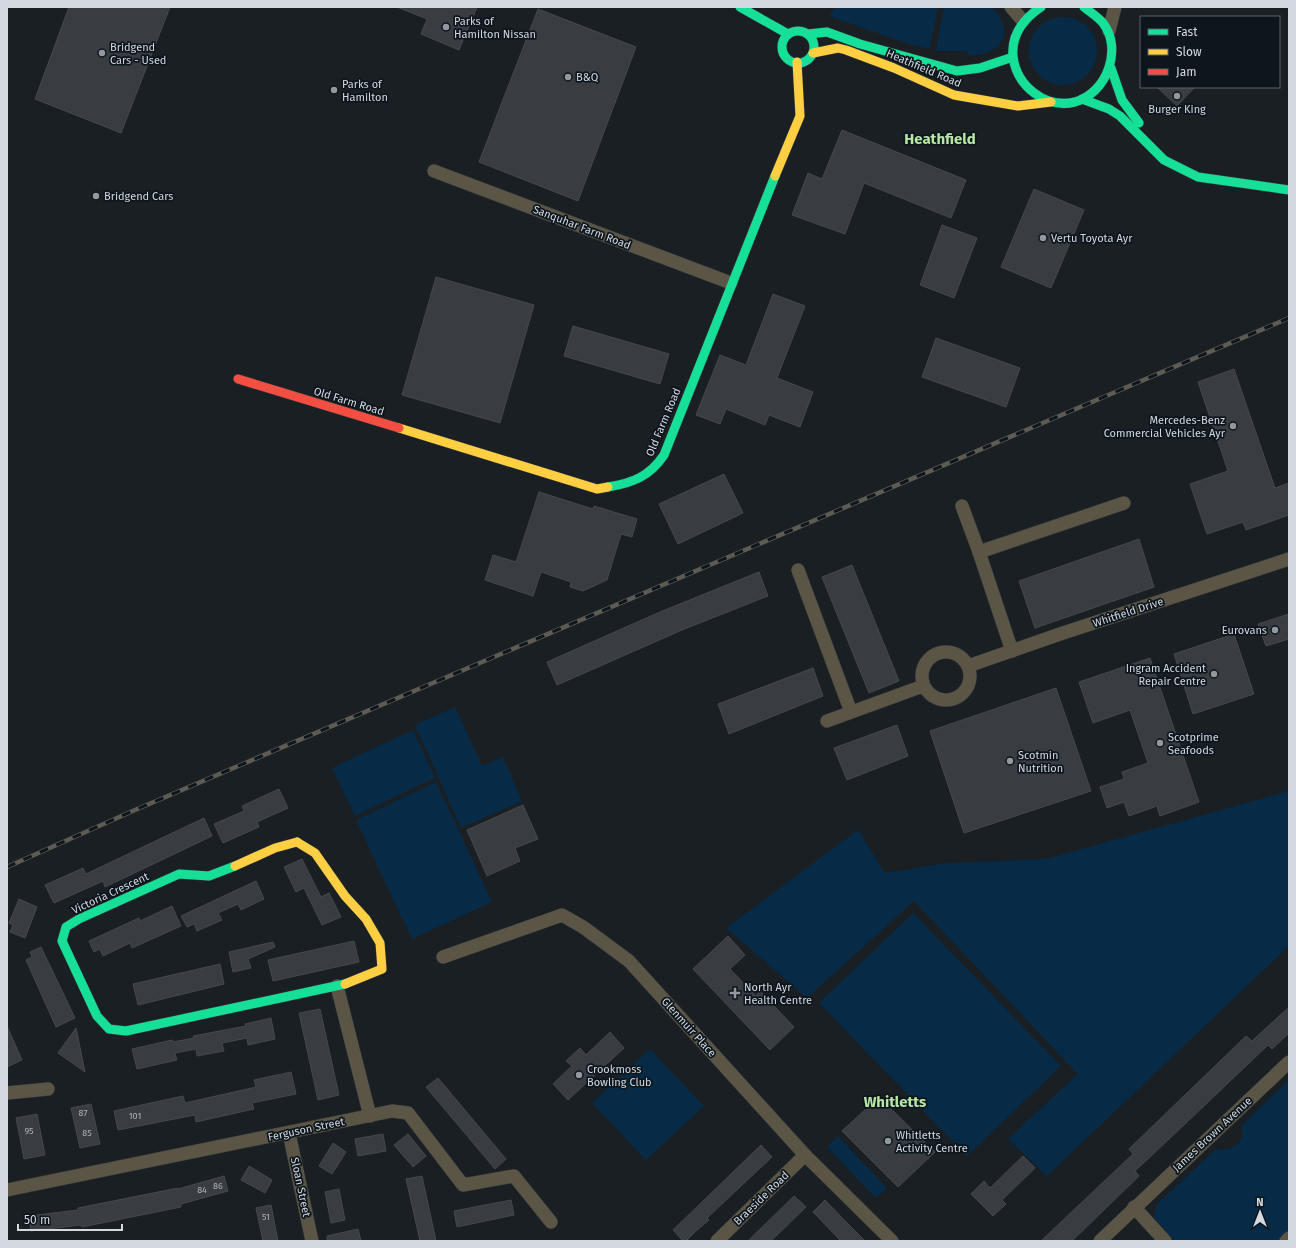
<svg xmlns="http://www.w3.org/2000/svg" width="1296" height="1248" font-family="'Fira Sans',sans-serif">
<style>
.green{fill:#072b47}
.building{fill:#393d42;stroke:#44494c}
.lines{fill:none;stroke-linecap:round;stroke-linejoin:round}
.street-casing{stroke:#35393c;stroke-width:14}
.fast-casing{stroke:#35393c;stroke-width:10}
.slow-casing{stroke:#35393c;stroke-width:10}
.jam-casing{stroke:#35393c;stroke-width:10}
.street{stroke:#5a5545;stroke-width:13}
.fast{stroke:#16e098;stroke-width:9}
.slow{stroke:#ffcf43;stroke-width:9}
.jam{stroke:#f24e42;stroke-width:9}
.rail-casing{stroke:#5d5b53;stroke-width:4.5}
.rail{stroke:#0d151d;stroke-width:3;stroke-dasharray:9;stroke-linecap:butt}
.poi-dot{fill:#92989d;stroke:#0d151d;stroke-width:1.5}
.labels{text-anchor:middle;stroke-width:3.5;stroke-linejoin:round;paint-order:stroke}
.number-label{font-size:9px;fill:#acb2b8}
.poi-label{font-size:11px;fill:#d3d9df;stroke:#0d151d;text-anchor:start}
.street-label{font-size:11px;fill:#d3d9df;stroke:#0d151d}
.district-label{font-size:15px;font-weight:bold;fill:#b8e7a5;stroke:#0d151d}
</style>
<rect width="100%" height="100%" fill="#1a1f23"/>
<!-- green -->
<g class="green">
<polygon points="837,7 938,7 930,46 929,49 909,44 829,16"/>
<path d="M944,7L992,8C1018,33 999,57 968,55V52L964,51H936Z"/>
<circle cx="1063" cy="51" r="34"/>
<polygon points="455,707 482,766 503,757 522,801 461,828 415,725"/>
<polygon points="413,730 435,778 355,816 332,768"/>
<polygon points="436,782 492,902 412,939 356,820"/>
<polygon points="1289,791 1289,946 1047,1176 1008,1139 1078,1074 914,901 807,998 726,928 858,830 885,873 947,863 1046,859"/>
<polygon points="913,913 1061,1066 967,1156 819,1003"/>
<polygon points="650,1049 704,1106 646,1160 592,1103"/>
<path d="M1289,1080V1230L1277,1241H1175L1154,1218L1156,1205L1216,1149C1226,1151 1241,1147 1243,1135C1243,1132 1241,1128 1241,1126Z"/>
<polygon points="838,1136 887,1188 876,1198 827,1147"/>
</g>
<!-- building -->
<g class="building">
<polygon points="69,7 170,7 121,133 35,99"/>
<polygon points="397,7 477,7 459,50 421,34 427,19"/>
<polygon points="538,9 636,47 578,201 479,162"/>
<polygon points="1157,87 1195,87 1177,106"/>
<polygon points="842,130 966,180 951,218 864,183 845,234 792,215 808,173 822,179"/>
<polygon points="1034,189 1084,210 1051,288 1001,267"/>
<polygon points="942,225 977,238 954,298 920,285"/>
<polygon points="436,277 534,305 500,423 402,395"/>
<polygon points="773,294 805,306 777,378 813,392 800,427 769,415 765,425 726,409 720,424 696,415 720,355 746,365"/>
<polygon points="573,326 669,354 660,384 564,356"/>
<polygon points="936,338 1020,368 1006,407 922,377"/>
<polygon points="1234,369 1275,488 1289,483 1289,515 1246,530 1243,522 1207,534 1190,484 1228,471 1198,382"/>
<polygon points="724,474 743,513 678,544 659,504"/>
<polygon points="539,492 593,509 594,506 637,519 632,537 621,534 607,580 583,591 570,587 571,582 541,572 533,596 485,580 493,555 516,562"/>
<polygon points="1139,539 1154,587 1035,628 1019,581"/>
<polygon points="852,565 899,681 869,693 822,577"/>
<polygon points="759,572 768,596 682,630 557,685 547,662 660,612"/>
<polygon points="1289,614 1289,639 1266,646 1258,624"/>
<polygon points="1234,634 1254,694 1193,714 1174,654"/>
<polygon points="1150,658 1199,802 1160,816 1157,806 1129,816 1124,802 1107,808 1100,787 1124,779 1122,772 1148,763 1130,710 1093,723 1079,682"/>
<polygon points="813,668 823,696 729,734 718,704"/>
<polygon points="1056,688 1091,791 964,833 930,731"/>
<polygon points="897,725 908,756 847,780 834,748"/>
<polygon points="279,789 288,808 257,822 259,827 223,843 214,824 244,811 242,806"/>
<polygon points="523,805 538,839 515,848 520,861 487,876 467,830"/>
<polygon points="204,818 212,836 105,887 103,881 54,903 45,885 83,868 86,874"/>
<polygon points="302,859 321,897 329,893 341,917 322,925 304,888 296,892 284,867"/>
<polygon points="256,881 264,899 241,910 238,904 218,913 222,920 197,931 194,924 187,927 181,916"/>
<polygon points="19,899 37,907 25,938 10,932 13,925 9,923"/>
<polygon points="172,906 181,926 132,948 130,943 103,956 100,949 94,952 89,941 139,918 140,921"/>
<polygon points="728,936 745,955 730,969 756,996 760,991 794,1027 770,1050 693,969"/>
<polygon points="354,941 359,962 273,981 268,960"/>
<polygon points="273,942 275,947 248,959 251,968 233,972 229,952"/>
<polygon points="41,947 75,1018 56,1027 26,960 32,957 30,952"/>
<polygon points="220,964 224,984 138,1005 133,984"/>
<polygon points="1289,1007 1289,1033 1272,1049 1268,1045 1184,1125 1135,1171 1139,1176 1072,1241 1041,1241 1133,1154 1129,1149 1246,1036 1252,1041"/>
<polygon points="320,1009 339,1095 318,1100 299,1013"/>
<polygon points="271,1018 275,1039 248,1045 247,1038 222,1043 224,1051 197,1056 196,1049 175,1053 177,1060 137,1069 132,1049 172,1040 173,1042 194,1038 193,1036 246,1026 245,1024"/>
<polygon points="7,1026 22,1060 7,1067"/>
<polygon points="76,1028 85,1072 58,1053"/>
<polygon points="610,1032 624,1048 568,1100 553,1084 572,1066 566,1061 580,1048 586,1055"/>
<polygon points="291,1072 296,1094 252,1103 254,1109 196,1122 195,1115 118,1130 114,1111 183,1096 185,1103 256,1087 254,1080"/>
<polygon points="438,1078 506,1159 495,1169 426,1087"/>
<polygon points="879,1097 935,1152 898,1187 842,1131"/>
<polygon points="91,1104 100,1144 80,1148 71,1108"/>
<polygon points="37,1114 45,1155 24,1159 16,1118"/>
<polygon points="383,1134 386,1151 358,1156 355,1139"/>
<polygon points="408,1134 426,1156 413,1167 394,1145"/>
<polygon points="333,1143 346,1152 332,1174 319,1166"/>
<polygon points="761,1145 772,1157 707,1218 709,1220 696,1231 686,1241 683,1241 673,1230"/>
<polygon points="1023,1156 1035,1168 1002,1200 1006,1204 993,1216 971,1194 984,1181 990,1188"/>
<polygon points="249,1166 272,1180 265,1193 241,1180"/>
<polygon points="224,1176 228,1191 181,1204 181,1207 82,1227 81,1225 31,1231 29,1216 78,1210 78,1208 178,1188 178,1189"/>
<polygon points="422,1176 428,1204 436,1241 420,1241 416,1223 406,1179"/>
<polygon points="339,1189 345,1220 331,1223 325,1192"/>
<polygon points="794,1196 806,1207 771,1241 748,1241"/>
<polygon points="511,1200 514,1215 457,1227 454,1211"/>
<polygon points="825,1200 848,1224 865,1241 841,1241 813,1212"/>
<polygon points="271,1205 278,1241 263,1241 256,1208"/>
<polygon points="358,1229 361,1241 327,1241 327,1236"/>
</g>
<g class="lines">
<defs>
<g id="street">
<polyline points="1011,7 1023,21"/>
<polyline points="1109,31 1115,7"/>
<polyline points="434,171 731,283"/>
<polyline points="962,506 979,552 1012,651"/>
<polyline points="979,552 1124,503"/>
<polyline points="798,570 851,712"/>
<circle cx="946" cy="676" r="24"/>
<polyline points="968,666 1060,634 1289,559"/>
<polyline points="827,721 923,686"/>
<polyline points="443,957 562,915 583,927 629,961 805,1155 892,1241"/>
<polyline points="337,986 370,1116"/>
<polyline points="7,1093 48,1089"/>
<polyline points="289,1133 312,1241"/>
<polyline points="7,1190 392,1111 408,1113 463,1185 514,1176 551,1222"/>
<polyline points="1134,1207 1165,1241"/>
<polyline points="717,1241 805,1155"/>
<polyline points="1100,1241 1289,1062"/>
<polyline points="1286,1241 1289,1238"/>
</g>
<g id="fast">
<polyline points="740,7 788,34"/>
<path d="M1041,7C1023,19 1011,35 1013,57C1017,86 1045,109 1075,102C1107,93 1123,49 1103,23C1098,17 1090,12 1084,7"/>
<circle cx="798" cy="47" r="16"/>
<polyline points="808,34 827,32 860,44 957,71 980,68 1013,57"/>
<polyline points="1111,68 1122,100 1139,123"/>
<polyline points="1082,99 1109,109 1120,116 1164,160 1198,177 1289,190"/>
<path d="M608,487C633,483 650,476 664,455L775,176"/>
<polyline points="235,866 209,876 179,874 79,919 66,927 62,941 97,1016 109,1029 126,1031 345,984"/>
</g>
<g id="slow">
<polyline points="813,53 838,48 846,50 894,68 954,95 1018,106 1051,102"/>
<polyline points="775,176 800,116 797,62"/>
<polyline points="399,428 597,489 608,487"/>
<polyline points="297,842 315,853 345,896 366,919 380,943 382,969 345,984"/>
<polyline points="235,866 275,848 297,842"/>
</g>
<polyline id="jam" points="238,379 399,428"/>
</defs>
<!-- street casing -->
<use href="#street" class="street-casing"/>
<!-- fast casing -->
<use href="#fast" class="fast-casing"/>
<!-- slow casing -->
<use href="#slow" class="slow-casing"/>
<!-- jam casing -->
<use href="#jam" class="jam-casing"/>
<!-- street -->
<use href="#street" class="street"/>
<!-- fast -->
<use href="#fast" class="fast"/>
<!-- slow -->
<use href="#slow" class="slow"/>
<!-- jam -->
<use href="#jam" class="jam"/>
<defs>
<polyline id="rail" points="7,867 135,810 1289,318"/>
</defs>
<!-- rail casing -->
<use href="#rail" class="rail-casing"/>
<!-- rail -->
<use href="#rail" class="rail"/>
</g>
<!-- markers -->
<g class="poi-dot">
<circle cx="446" cy="27" r="4"/>
<circle cx="102" cy="53" r="4"/>
<circle cx="568" cy="77" r="4"/>
<circle cx="334" cy="90" r="4"/>
<circle cx="1177" cy="96" r="4"/>
<circle cx="96" cy="196" r="4"/>
<circle cx="1043" cy="238" r="4"/>
<circle cx="1233" cy="426" r="4"/>
<circle cx="1275" cy="630" r="4"/>
<circle cx="1214" cy="674" r="4"/>
<circle cx="1160" cy="743" r="4"/>
<circle cx="1010" cy="761" r="4"/>
<path d="M733 987h4v4h4v4h-4v4h-4v-4h-4v-4h4z"/>
<circle cx="579" cy="1075" r="4"/>
<circle cx="888" cy="1141" r="4"/>
</g>
<g class="labels">
<!-- number labels -->
<g class="number-label">
<text x="83" y="1116">87</text>
<text x="135" y="1119">101</text>
<text x="29" y="1134">95</text>
<text x="87" y="1136">85</text>
<text x="218" y="1189">86</text>
<text x="202" y="1193">84</text>
<text x="266" y="1220">51</text>
</g>
<!-- poi labels -->
<g class="poi-label">
<text x="454" y="25">Parks of<tspan x="454" dy="13">Hamilton Nissan</tspan></text>
<text x="110" y="51">Bridgend<tspan x="110" dy="13">Cars - Used</tspan></text>
<text x="576" y="81">B&amp;Q</text>
<text x="342" y="88">Parks of<tspan x="342" dy="13">Hamilton</tspan></text>
<text x="1177" y="113" text-anchor="middle">Burger King</text>
<text x="104" y="200">Bridgend Cars</text>
<text x="1051" y="242">Vertu Toyota Ayr</text>
<text x="1225" y="424" text-anchor="end">Mercedes-Benz<tspan x="1225" dy="13">Commercial Vehicles Ayr</tspan></text>
<text x="1267" y="634" text-anchor="end">Eurovans</text>
<text x="1206" y="672" text-anchor="end">Ingram Accident<tspan x="1206" dy="13">Repair Centre</tspan></text>
<text x="1168" y="741">Scotprime<tspan x="1168" dy="13">Seafoods</tspan></text>
<text x="1018" y="759">Scotmin<tspan x="1018" dy="13">Nutrition</tspan></text>
<text x="744" y="991">North Ayr<tspan x="744" dy="13">Health Centre</tspan></text>
<text x="587" y="1073">Crookmoss<tspan x="587" dy="13">Bowling Club</tspan></text>
<text x="896" y="1139">Whitletts<tspan x="896" dy="13">Activity Centre</tspan></text>
</g>
<!-- street labels -->
<g class="street-label">
<text transform="translate(924 68) rotate(23)" y="4">Heathfield Road</text>
<text transform="translate(582 227) rotate(21)" y="4">Sanquhar Farm Road</text>
<text transform="translate(349 401) rotate(17)" y="4">Old Farm Road</text>
<text transform="translate(663 422) rotate(-67)" y="4">Old Farm Road</text>
<text transform="translate(1128 612) rotate(-18)" y="4">Whitfield Drive</text>
<text transform="translate(110 893) rotate(-25)" y="4">Victoria Crescent</text>
<text transform="translate(689 1027) rotate(48)" y="4">Glenmuir Place</text>
<text transform="translate(306 1129) rotate(-12)" y="4">Ferguson Street</text>
<text transform="translate(1212 1134) rotate(-43)" y="4">James Brown Avenue</text>
<text transform="translate(301 1187) rotate(78)" y="4">Sloan Street</text>
<text transform="translate(761 1198) rotate(-44)" y="4">Braeside Road</text>
</g>
<!-- district labels -->
<g class="district-label">
<text x="940" y="144">Heathfield</text>
<text x="895" y="1107">Whitletts</text>
</g>
</g>
<!-- border -->
<rect width="1296" height="1248" fill="none" stroke="#d3d9df" stroke-width="16"/>
<!-- legend -->
<rect x="1140" y="16" width="140" height="72" fill="#0d151d" stroke="#5c636b"/>
<rect x="1148" y="29" width="20" height="6" fill="#16e098" stroke="#5c636b"/>
<text x="1176" y="36" font-size="12" fill="#d3d9df">Fast</text>
<rect x="1148" y="49" width="20" height="6" fill="#ffcf43" stroke="#5c636b"/>
<text x="1176" y="56" font-size="12" fill="#d3d9df">Slow</text>
<rect x="1148" y="69" width="20" height="6" fill="#f24e42" stroke="#5c636b"/>
<text x="1176" y="76" font-size="12" fill="#d3d9df">Jam</text>
<!-- north arrow -->
<g transform="translate(1260 1212)" stroke="#0d151d" stroke-width="3" paint-order="stroke">
<path d="M0-3L7 15L0 10L-7 15Z" fill="#d3d9df"/>
<text y="-6" font-size="11" font-weight="bold" text-anchor="middle" fill="#d3d9df">N</text>
</g>
<!-- scale -->
<path d="M18 1224v6h104v-6" fill="none" stroke="#d3d9df" stroke-width="2"/>
<text x="24" y="1224" font-size="12" fill="#d3d9df" stroke="#0d151d" stroke-width="3" paint-order="stroke">50 m</text>
</svg>
